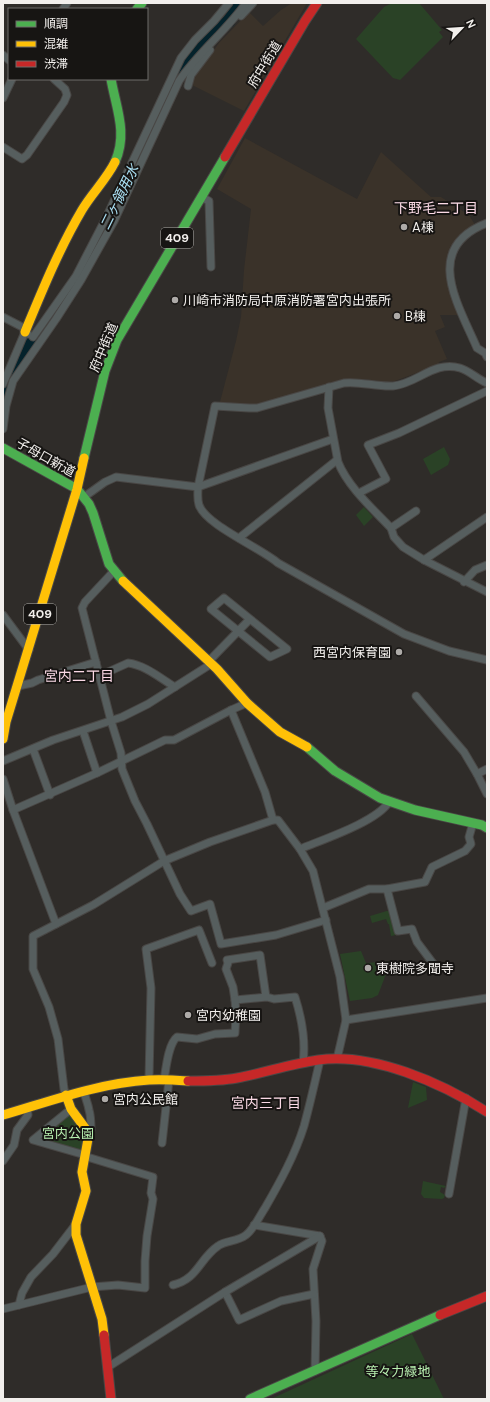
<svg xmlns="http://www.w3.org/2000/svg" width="490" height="1402" font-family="'DM Sans','Noto Sans JP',sans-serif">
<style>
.built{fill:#3a3229}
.green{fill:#2a4226}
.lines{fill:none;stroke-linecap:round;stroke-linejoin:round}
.river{stroke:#04222b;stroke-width:13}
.street-casing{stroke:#494745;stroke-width:9}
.fast-casing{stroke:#494745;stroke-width:11}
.slow-casing{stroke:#494745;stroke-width:11}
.jam-casing{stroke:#494745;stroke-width:11}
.street{stroke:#565e5e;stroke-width:7}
.fast{stroke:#4caf50;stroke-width:9}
.slow{stroke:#ffc107;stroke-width:9}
.jam{stroke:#c62828;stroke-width:9}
.poi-dot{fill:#aeaba8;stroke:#171513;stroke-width:1.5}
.labels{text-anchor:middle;stroke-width:4;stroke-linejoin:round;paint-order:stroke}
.shield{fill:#171513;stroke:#b0aeab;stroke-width:1}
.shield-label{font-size:12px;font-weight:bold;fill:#f2efec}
.street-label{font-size:13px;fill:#f2efec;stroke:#171513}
.poi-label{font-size:13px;fill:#f2efec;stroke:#171513;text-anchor:start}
.park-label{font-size:13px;fill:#b8f0b0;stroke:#171513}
.water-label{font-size:14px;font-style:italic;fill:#ace2f6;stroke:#171513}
.neighbourhood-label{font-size:14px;fill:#fad9e5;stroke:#171513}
</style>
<rect width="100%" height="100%" fill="#2f2c29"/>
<!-- built -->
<g class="built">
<polygon points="292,3 307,3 244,111 192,85 194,77 219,43 249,12 263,26 281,10"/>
<polygon points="245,138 357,199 381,152 431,197 441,197 469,215 475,225 461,235 455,242 446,264 448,285 460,315 440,315 445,327 435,331 447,359 439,362 438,365 395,381 388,382 363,379 346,380 254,405 220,402 236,341 241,317 244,270 251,209 217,189"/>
</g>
<!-- green -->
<g class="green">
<polygon points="392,3 419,3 442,30 439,32 443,37 400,80 393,78 356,39 384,7"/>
<polygon points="444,447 450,459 448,465 431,475 423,459"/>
<polygon points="364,507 373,517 364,526 356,515"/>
<polygon points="390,910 396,935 391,936 389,924 388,924 386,919 372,923 370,916"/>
<polygon points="361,951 366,963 391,961 378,995 372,998 350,1001 340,954"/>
<polygon points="413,1082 426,1087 427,1100 408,1108"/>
<polygon points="71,1109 88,1132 85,1155 33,1140"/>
<polygon points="423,1181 446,1186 444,1188 441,1187 440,1192 445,1195 444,1198 442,1199 424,1198 421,1194"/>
<polygon points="412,1334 444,1399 271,1399"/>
</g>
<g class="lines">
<!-- river -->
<g class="river">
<polyline points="120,195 180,69 188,59 229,21 242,3"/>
<polyline points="3,397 13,370 71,288"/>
</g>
<defs>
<g id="street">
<polyline points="63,9 67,3"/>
<polyline points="241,16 253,3"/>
<polyline points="3,55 9,60"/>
<polyline points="188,86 191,75 210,50"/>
<polyline points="3,98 12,79"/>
<polyline points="3,147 22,159 27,155 64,102 67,95 65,89 54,79"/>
<polyline points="201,197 209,201 211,267"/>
<path d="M487,223C422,248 458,304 477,348L485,353L487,357"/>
<polyline points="3,317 26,329"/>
<polyline points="33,337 76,276 107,216 181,58 195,40 214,21 229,3"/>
<path d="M487,383C477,379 470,371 460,368C434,360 417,384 393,386C376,387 360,381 344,383L257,408H249L215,406L198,487C198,493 197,499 199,505C206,525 259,547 278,563L404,634L449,651L487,660"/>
<polyline points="3,384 25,332 28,334"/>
<path d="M329,387L328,408L338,462C348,487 373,509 391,528L394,537L403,547L424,560L487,592"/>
<path d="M3,429L6,406L13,381L56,319L81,280L114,221L179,81C198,53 226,31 246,3"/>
<polyline points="359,493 386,479 368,445 399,433 487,391"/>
<polyline points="84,497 105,482 116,477 198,487 333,439"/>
<polyline points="391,528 416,511"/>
<polyline points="239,538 337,460"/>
<polyline points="424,560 487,517"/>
<polyline points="114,571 85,602 82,608 111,721 121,753 122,769 135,801 147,824 180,894 191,911 210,904 221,944 276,935 326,920"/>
<polyline points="464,582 475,570 487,565"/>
<polyline points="3,615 29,650"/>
<polyline points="209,661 250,619 224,598 211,609 270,657 287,649 250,619"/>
<path d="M99,676L128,663C145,665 160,678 175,687"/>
<polyline points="18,686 32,683 38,680 96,662"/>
<polyline points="416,696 464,752 477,774 487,794"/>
<polyline points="231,710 265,792 273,820"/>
<polyline points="83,731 97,773"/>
<polyline points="33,749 50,795"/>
<polyline points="3,761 53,740 122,717 148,704 211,664"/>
<polyline points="477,774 487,769"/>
<polyline points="3,779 13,810 56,924"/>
<polyline points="13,810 97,773 165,740 174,740 231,710 247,703"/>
<path d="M300,849C324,839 376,822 389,802"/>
<polyline points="387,889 398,931 412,929 417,942 435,966"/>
<polyline points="323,908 369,889 387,889 425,882 432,867 465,851 471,844 469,837 473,823"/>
<path d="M266,997L260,955L227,960L228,963L226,969L233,987L235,1000L267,997L274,999L295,997C302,1019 306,1040 303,1063"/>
<polyline points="346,1020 487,998"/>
<polyline points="149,1079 151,988 146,949 199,930 212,963"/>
<path d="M164,1080C166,1069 168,1044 177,1037L197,1039L215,1034L235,1033L236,1013L235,1000"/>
<path d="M84,1091C85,1098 88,1103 89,1110C91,1116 91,1123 91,1130L88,1132"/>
<polyline points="66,1095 64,1089 58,1039 49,1007 33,969 33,936 93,905 164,861 210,842 273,820 278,820 300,849 313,871 340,977 346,1020 337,1059"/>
<polyline points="71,1109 33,1140 85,1155"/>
<polyline points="162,1143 169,1080"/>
<polyline points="3,1161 14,1145 17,1130 28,1115 27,1108"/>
<polyline points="449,1194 466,1098"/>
<polyline points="254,1225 320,1236 322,1241 313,1269 316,1321 315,1371"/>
<path d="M173,1285C198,1279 199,1259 218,1246C226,1240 237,1242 246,1235C254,1229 259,1217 265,1208C280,1182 295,1155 304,1126C310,1104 315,1082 320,1060"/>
<polyline points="225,1292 239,1320 281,1301 314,1294"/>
<polyline points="19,1305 22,1293 31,1277 53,1254 76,1224"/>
<polyline points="3,1309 92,1287 118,1285 145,1288 145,1261 147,1236 153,1199 151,1193 153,1177 84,1156"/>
<polyline points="108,1367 225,1292 320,1236"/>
</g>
<g id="fast">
<polyline points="137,9 142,3"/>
<path d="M111,79C116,108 128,133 115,162"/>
<polyline points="3,448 77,489 89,504 93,513 109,564 123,581"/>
<polyline points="84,458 105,371 117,340 225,157"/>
<polyline points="307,747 335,771 380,798 415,810 482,825 487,828"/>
<polyline points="250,1399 440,1315"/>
</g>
<g id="slow">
<path d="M25,332C42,291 59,249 82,210C92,193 106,180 115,162"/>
<polyline points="123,581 217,669 247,703 280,732 307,747"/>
<polyline points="3,739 6,722 77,489 84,458"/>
<polyline points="66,1095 71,1109 88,1132 88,1139 82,1172 86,1191 76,1224 76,1235 102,1319 104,1335"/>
<path d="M3,1115C51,1101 99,1083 149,1080C162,1079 175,1080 188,1081"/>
</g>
<g id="jam">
<polyline points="225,157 305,21 317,3"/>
<path d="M188,1081C205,1081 221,1081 237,1078C264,1073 290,1064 318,1060C372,1052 442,1083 487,1112"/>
<polyline points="440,1315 487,1296"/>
<polyline points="104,1335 111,1399"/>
</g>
</defs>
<!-- street casing -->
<use href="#street" class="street-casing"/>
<!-- fast casing -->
<use href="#fast" class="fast-casing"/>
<!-- slow casing -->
<use href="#slow" class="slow-casing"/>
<!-- jam casing -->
<use href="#jam" class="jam-casing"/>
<!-- street -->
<use href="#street" class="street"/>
<!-- fast -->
<use href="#fast" class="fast"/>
<!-- slow -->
<use href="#slow" class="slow"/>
<!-- jam -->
<use href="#jam" class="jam"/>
</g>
<!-- markers -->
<g class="poi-dot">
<circle cx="404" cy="227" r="4"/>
<circle cx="175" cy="300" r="4"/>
<circle cx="397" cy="316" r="4"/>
<circle cx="399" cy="652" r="4"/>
<circle cx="368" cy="968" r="4"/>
<circle cx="188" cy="1015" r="4"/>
<circle cx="105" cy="1099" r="4"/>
</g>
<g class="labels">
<!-- shield labels -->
<g class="shield">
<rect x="161" y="228" width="32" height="20" rx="3"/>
<rect x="24" y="604" width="32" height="20" rx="3"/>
</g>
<g class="shield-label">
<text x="177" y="242">409</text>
<text x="40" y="618">409</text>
</g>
<!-- street labels -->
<g class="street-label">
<text transform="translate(264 64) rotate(-59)" y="5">府中街道</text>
<text transform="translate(103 347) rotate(-67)" y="5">府中街道</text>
<text transform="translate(46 457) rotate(29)" y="5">子母口新道</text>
</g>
<!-- poi labels -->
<g class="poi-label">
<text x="412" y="232">A棟</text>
<text x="183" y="305">川崎市消防局中原消防署宮内出張所</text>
<text x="405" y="321">B棟</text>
<text x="391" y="657" text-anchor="end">西宮内保育園</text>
<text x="376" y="973">東樹院多聞寺</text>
<text x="196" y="1020">宮内幼稚園</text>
<text x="113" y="1104">宮内公民館</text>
</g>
<!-- park labels -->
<g class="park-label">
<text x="68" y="1138">宮内公園</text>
<text x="398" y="1376">等々力緑地</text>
</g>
<!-- water labels -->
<g class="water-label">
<text transform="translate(119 197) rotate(-64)" y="5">二ヶ領用水</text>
</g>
<!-- neighbourhood labels -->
<g class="neighbourhood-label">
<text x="436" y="213">下野毛二丁目</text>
<text x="79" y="681">宮内二丁目</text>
<text x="266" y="1108">宮内三丁目</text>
</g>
</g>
<!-- border -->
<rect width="490" height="1402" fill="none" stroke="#f2efec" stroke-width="8"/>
<!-- legend -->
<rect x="8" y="8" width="140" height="72" fill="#171513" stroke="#6f6c6a"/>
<rect x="16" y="21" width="20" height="6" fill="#4caf50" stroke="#6f6c6a"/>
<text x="44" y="28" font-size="12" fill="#f2efec">順調</text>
<rect x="16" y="41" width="20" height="6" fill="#ffc107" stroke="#6f6c6a"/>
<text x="44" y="48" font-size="12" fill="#f2efec">混雑</text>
<rect x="16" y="61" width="20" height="6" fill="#c62828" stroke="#6f6c6a"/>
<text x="44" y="68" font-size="12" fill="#f2efec">渋滞</text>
<!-- north arrow -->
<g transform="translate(462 28) rotate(65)" stroke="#171513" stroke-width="3" paint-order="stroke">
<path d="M0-3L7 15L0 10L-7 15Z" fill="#f2efec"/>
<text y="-6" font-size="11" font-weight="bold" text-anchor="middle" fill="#f2efec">N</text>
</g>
</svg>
